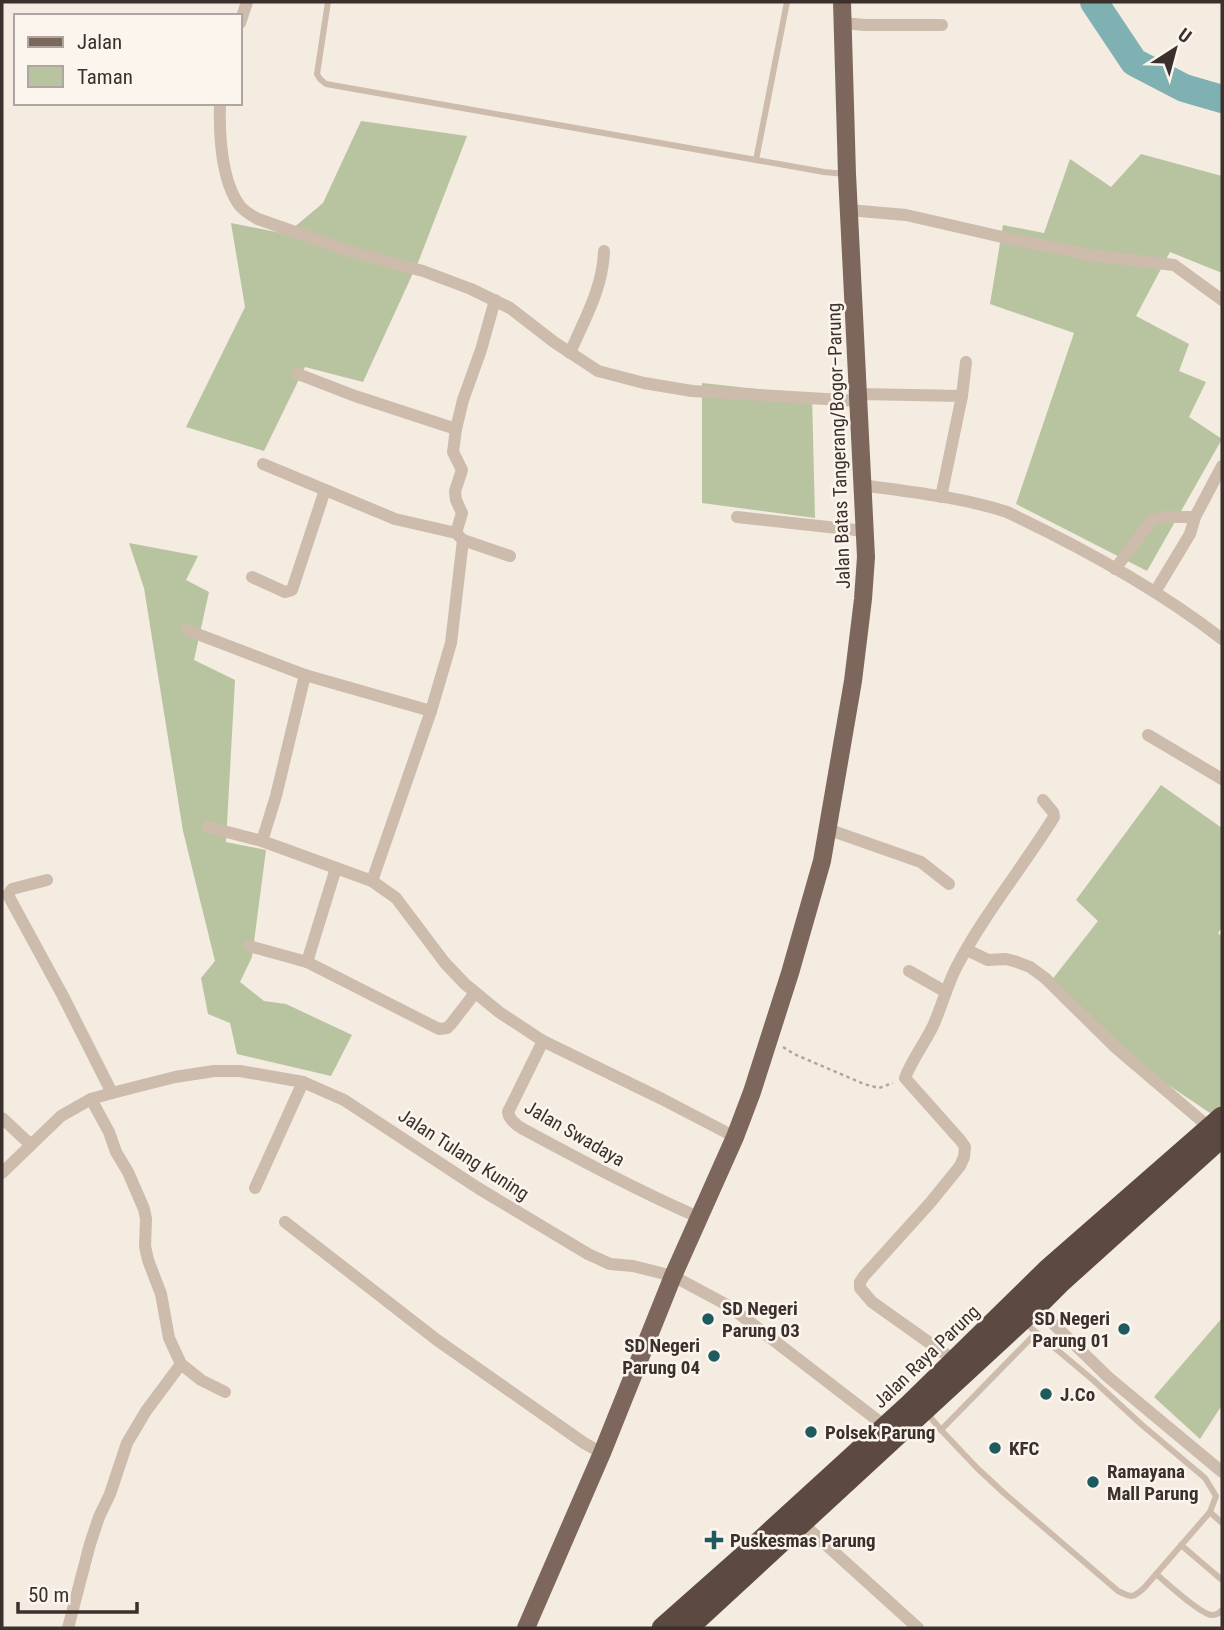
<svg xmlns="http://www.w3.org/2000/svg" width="1224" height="1630" font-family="'Roboto Condensed',sans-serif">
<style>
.green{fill:#b8c4a0}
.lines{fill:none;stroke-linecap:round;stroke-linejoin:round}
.river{stroke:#7fb0b2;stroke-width:28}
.path{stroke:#b9a596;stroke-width:2.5;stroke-dasharray:3.5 3.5;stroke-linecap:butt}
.lane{stroke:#cdbbac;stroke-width:6}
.street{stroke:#cdbbac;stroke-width:12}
.primary{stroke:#7d675c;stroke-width:18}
.highway{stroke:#5c4a42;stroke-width:21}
.poi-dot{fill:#1f5a5e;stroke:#fbf5ee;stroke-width:2.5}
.labels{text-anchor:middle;stroke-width:5;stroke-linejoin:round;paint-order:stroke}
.street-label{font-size:19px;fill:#3b302b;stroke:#fbf5ee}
.poi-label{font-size:19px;font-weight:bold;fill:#3b302b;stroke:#fbf5ee;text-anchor:start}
</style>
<rect width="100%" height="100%" fill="#f4ebe1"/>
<!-- green -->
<g class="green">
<polygon points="361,121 467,136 419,260 363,382 305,367 264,451 186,427 245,307 231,223 286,234 323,203"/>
<polygon points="1141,154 1222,176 1222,273 1170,252 1136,316 1189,344 1179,371 1206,382 1189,417 1222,439 1147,571 1016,504 1074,333 990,304 1003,225 1044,233 1070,159 1111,187"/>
<polygon points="702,383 812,395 815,518 702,503"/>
<polygon points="129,543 198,556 186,580 209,592 194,660 235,680 226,842 266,850 252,957 240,982 264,1001 286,1004 352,1035 331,1076 237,1054 230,1023 208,1014 201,978 215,961 183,831 144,588"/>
<polygon points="1161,785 1222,828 1222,927 1218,933 1222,937 1222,1121 1152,1074 1051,981 1098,921 1076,900"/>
<polygon points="1222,1318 1222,1405 1200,1439 1154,1397"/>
</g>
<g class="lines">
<!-- river -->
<polyline class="river" points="1094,2 1134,62 1184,88 1222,99"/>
<!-- path -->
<polyline class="path" points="783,1047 794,1054 864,1084 879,1088 893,1083"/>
<!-- lane -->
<g class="lane">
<polyline points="328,2 317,74 320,79 326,84 824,172 845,174"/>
<polyline points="756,160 787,2"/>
<path d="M1025,1323L1093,1380L1142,1425L1205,1478L1216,1496L1210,1512L1144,1588C1133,1598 1132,1598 1118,1591L1005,1494L978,1469L941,1430L1036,1333"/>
<polyline points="926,1412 941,1430"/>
<polyline points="1210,1512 1222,1523"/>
<polyline points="1181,1545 1222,1580"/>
<path d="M1156,1574C1166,1582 1201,1615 1212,1615C1217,1615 1219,1613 1222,1610"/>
</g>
<!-- street -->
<g class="street">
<polyline points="240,23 247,2"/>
<polyline points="842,23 865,25 942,25"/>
<path d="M220,103C219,133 221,181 240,206C245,212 251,215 258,219L349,251L423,271L471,289L510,308L554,342L598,371L644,383L692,391L859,401"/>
<polyline points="849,210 906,215 1020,241 1096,256 1174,265 1222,300"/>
<path d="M570,353C584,320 603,288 604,251"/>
<polyline points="298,374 355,396 456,429"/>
<polyline points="859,394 962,396"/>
<polyline points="263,464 395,519 456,533 463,540 510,556"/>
<path d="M861,485C910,492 961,497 1007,512C1081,547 1158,589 1222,639"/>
<polyline points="941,497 962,396 966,362"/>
<polyline points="737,517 865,531"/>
<polyline points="456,533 462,513 456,500 455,491 462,470 453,452 456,429 463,400 481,350 495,300"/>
<polyline points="1115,569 1151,521 1162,517 1195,517"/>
<polyline points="252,577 285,592 292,590 325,490"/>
<polyline points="1155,592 1190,534 1195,517 1222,466"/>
<polyline points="187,630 305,675 431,711"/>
<polyline points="1148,735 1222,779"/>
<polyline points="208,827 262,841 372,881 396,898 445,963 465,984 499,1012 543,1041 662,1099 735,1137"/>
<polyline points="827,829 921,862 949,884"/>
<polyline points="262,841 276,796 305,675"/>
<polyline points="47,880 12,889 8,895 63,996 112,1093"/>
<polyline points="372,881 431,711 451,643 463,540"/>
<polyline points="249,946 307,962 439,1029 447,1028 451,1024 475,993"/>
<polyline points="967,950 988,960 1006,959 1017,962 1030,967 1045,978 1116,1048 1210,1128"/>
<polyline points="307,962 336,868"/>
<polyline points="909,971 946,992"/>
<path d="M543,1041L508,1112C509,1120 516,1125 523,1129C581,1160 638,1191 698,1217"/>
<polyline points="2,1118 31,1145"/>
<polyline points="2,1173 61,1116 91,1099 112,1093 175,1077 214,1071 240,1071 303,1082 344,1100 478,1188 588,1254 610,1264 633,1266 673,1276 729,1306 885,1426"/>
<polyline points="255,1188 303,1082"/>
<polyline points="285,1222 437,1340 584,1443 602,1453"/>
<polyline points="1033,1304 1108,1377 1222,1472"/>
<path d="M955,1361L872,1302L860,1288V1282L864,1276L930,1203L960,1166L964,1157L965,1147L961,1141L905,1078C912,1059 925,1043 933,1026C942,1006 947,985 957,966C985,913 1023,867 1054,817L1053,812L1043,800"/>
<polyline points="181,1364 201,1380 225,1392"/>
<polyline points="802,1523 918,1628"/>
<polyline points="68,1628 90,1544 99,1517 110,1494 127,1443 146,1411 181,1364 169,1338 161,1294 148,1260 145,1246 146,1219 144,1209 128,1172 116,1152 109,1132 91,1099"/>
</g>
<!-- primary -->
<polyline class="primary" points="526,1628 602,1453 673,1276 735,1137 752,1092 790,973 822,861 853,681 863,599 866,557 847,174 842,2"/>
<!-- highway -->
<g class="highway">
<polyline points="662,1628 758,1543 909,1405 1047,1270 1222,1117"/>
<polyline points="688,1628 1036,1307 1060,1283 1222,1137"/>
</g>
</g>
<!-- markers -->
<g class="poi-dot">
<circle cx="708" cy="1319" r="7"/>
<circle cx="1124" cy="1329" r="7"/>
<circle cx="714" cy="1356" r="7"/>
<circle cx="1046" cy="1394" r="7"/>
<circle cx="811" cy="1432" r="7"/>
<circle cx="995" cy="1448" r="7"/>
<circle cx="1093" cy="1482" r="7"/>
<path d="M710.5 1529.5h7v7h7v7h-7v7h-7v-7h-7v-7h7z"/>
</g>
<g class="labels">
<!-- street labels -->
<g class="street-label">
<text transform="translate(838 446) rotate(-92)" y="7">Jalan Batas Tangerang/Bogor–Parung</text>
<text transform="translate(575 1133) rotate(30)" y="7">Jalan Swadaya</text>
<text transform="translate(464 1154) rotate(33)" y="7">Jalan Tulang Kuning</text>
<text transform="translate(926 1356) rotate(-44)" y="7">Jalan Raya Parung</text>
</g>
<!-- poi labels -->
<g class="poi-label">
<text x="722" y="1315">SD Negeri<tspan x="722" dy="22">Parung 03</tspan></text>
<text x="1110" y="1325" text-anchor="end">SD Negeri<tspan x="1110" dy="22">Parung 01</tspan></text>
<text x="700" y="1352" text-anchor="end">SD Negeri<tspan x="700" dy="22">Parung 04</tspan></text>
<text x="1060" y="1401">J.Co</text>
<text x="825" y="1439">Polsek Parung</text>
<text x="1009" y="1455">KFC</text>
<text x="1107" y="1478">Ramayana<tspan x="1107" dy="22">Mall Parung</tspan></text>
<text x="730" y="1547">Puskesmas Parung</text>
</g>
</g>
<!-- border -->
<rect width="1224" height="1630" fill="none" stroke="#3b302b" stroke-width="7"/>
<!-- legend -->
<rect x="14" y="14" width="228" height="91" fill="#fbf5ee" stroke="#aea6a0" stroke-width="2"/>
<rect x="28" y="37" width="35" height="10" fill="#7d675c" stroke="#aea6a0" stroke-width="2"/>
<text x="77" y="49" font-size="21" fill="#3b302b">Jalan</text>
<rect x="28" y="66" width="35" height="21" fill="#b8c4a0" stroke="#aea6a0" stroke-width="2"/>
<text x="77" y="84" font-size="21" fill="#3b302b">Taman</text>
<!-- north arrow -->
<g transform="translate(1175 49) rotate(36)" stroke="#fbf5ee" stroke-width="5" paint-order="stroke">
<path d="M0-5L12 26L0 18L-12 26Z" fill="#3b302b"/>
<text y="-10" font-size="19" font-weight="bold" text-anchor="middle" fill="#3b302b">U</text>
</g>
<!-- scale -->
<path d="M18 1602v10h119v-10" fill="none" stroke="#3b302b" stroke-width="3.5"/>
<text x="28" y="1602" font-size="21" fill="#3b302b" stroke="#fbf5ee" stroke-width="5" paint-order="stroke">50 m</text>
</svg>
